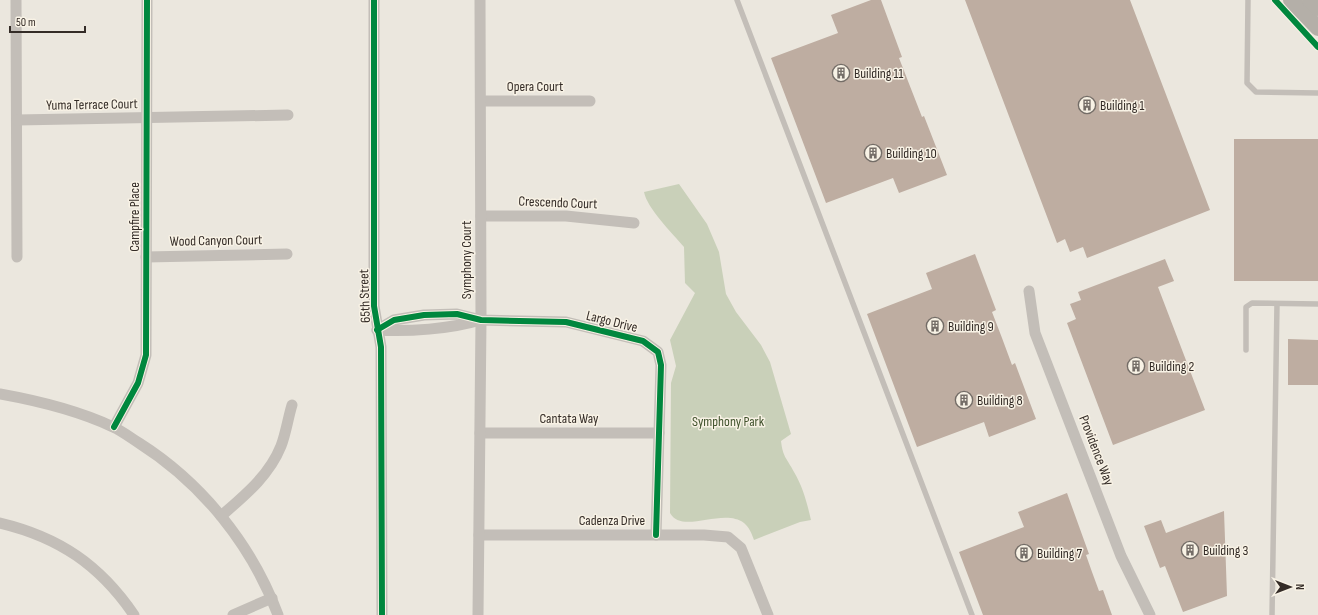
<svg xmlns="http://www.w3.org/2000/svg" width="1318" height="615" font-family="'Sofia Sans Condensed',sans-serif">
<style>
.green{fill:#c9d0b9}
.building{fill:#beada1}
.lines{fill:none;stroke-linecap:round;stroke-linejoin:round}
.lane{stroke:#c3beb8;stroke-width:5.5}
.street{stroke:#c3beb8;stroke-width:11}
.secondary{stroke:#b4afa8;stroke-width:16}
.cycleway-casing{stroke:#f8f2e5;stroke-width:8}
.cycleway{stroke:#00873e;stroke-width:6}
.labels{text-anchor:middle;stroke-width:3;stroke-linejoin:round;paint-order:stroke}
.poi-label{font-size:14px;fill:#342c27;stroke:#f8f2e5;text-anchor:start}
.street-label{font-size:14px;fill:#342c27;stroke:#f8f2e5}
.park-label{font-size:14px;fill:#3f512b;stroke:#f8f2e5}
</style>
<rect width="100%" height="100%" fill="#ebe7de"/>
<!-- green -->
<path class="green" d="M679,184L707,224L719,252L726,294L736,312L761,345L770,362L791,434L781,441C783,458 787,458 794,472C803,487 807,503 811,520L800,522L754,540C752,534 749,527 744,523C723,507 682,535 670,513L671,383L676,366L670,340L695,293L685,283L684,247C672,233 647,208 644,192Z"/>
<!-- building -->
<g class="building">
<polygon points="871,0 881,0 902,57 899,58 922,117 924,116 947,175 899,193 893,178 826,203 771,58 838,33 831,15"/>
<polygon points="965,0 1130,0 1210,210 1087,258 1083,247 1070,252 1065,239 1057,243"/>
<rect x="1234" y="139" width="84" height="142"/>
<polygon points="975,254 996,310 992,312 1002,338 1012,365 1015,363 1036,419 989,437 984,422 917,447 867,314 932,289 926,273"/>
<polygon points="1165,259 1174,281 1158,287 1205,410 1113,445 1067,323 1076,319 1070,304 1081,300 1078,292"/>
<polygon points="1288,339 1318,340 1318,385 1288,385"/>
<polygon points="1067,493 1089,554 1086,555 1092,572 1099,591 1103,590 1112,615 983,615 959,552 1024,527 1018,512"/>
<polygon points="1224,511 1227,596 1183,612 1165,566 1160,568 1144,526 1161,520 1166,533"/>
</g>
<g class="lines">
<!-- lane -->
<g class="lane">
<polyline points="737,0 972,615"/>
<polyline points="1248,0 1247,83 1256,92 1318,93"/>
<polyline points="1246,350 1246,307 1252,303 1318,304"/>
<polyline points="1272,615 1277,304"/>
</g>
<!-- street -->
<g class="street">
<polyline points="16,0 17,257"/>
<polyline points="374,0 374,306 381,347 382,615"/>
<polyline points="481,101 590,101"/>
<polyline points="17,120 288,115"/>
<polyline points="481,216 566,216 634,223"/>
<polyline points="146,257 287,254"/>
<polyline points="1029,291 1035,333 1121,556 1150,615"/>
<polyline points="377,330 394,320 424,315 457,314 481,320 566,322 643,341 658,352 661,365 656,535"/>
<path d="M377,330C408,332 451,329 480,320"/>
<path d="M0,394C39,401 77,410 113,427C122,431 131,438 139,443C202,483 252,545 278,615"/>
<polyline points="114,427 138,383 146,355 147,0"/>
<polyline points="480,433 659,433"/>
<path d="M221,516C244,496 269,476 281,446C286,433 288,418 292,405"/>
<path d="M0,523C59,537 100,565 134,615"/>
<polyline points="479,535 704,535 728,537 741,548 768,615"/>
<polyline points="233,615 272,598"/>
<polyline points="478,615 481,320 480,0"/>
</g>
<!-- secondary -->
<g class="secondary">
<polyline points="1291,0 1318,28"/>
<polyline points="1310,0 1318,8"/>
</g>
<defs>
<g id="cycleway">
<polyline points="374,0 374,306 381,347 382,615"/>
<polyline points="1275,0 1318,47"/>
<polyline points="377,330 394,320 424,315 457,314 481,320 566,322 643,341 658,352 661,365 656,535"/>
<polyline points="114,427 138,383 146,355 147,0"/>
</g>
</defs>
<!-- cycleway casing -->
<use href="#cycleway" class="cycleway-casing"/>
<!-- cycleway -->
<use href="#cycleway" class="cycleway"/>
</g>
<!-- icons -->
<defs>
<symbol id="building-ring" viewBox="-11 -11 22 22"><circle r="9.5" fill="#f8f2e5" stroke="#746d67" stroke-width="1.5"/><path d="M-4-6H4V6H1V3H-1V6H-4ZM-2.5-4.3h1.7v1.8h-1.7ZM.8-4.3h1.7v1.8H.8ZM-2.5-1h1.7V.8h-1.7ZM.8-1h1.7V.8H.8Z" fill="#746d67"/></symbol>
</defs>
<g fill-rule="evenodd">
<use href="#building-ring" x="831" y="63" width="20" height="20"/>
<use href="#building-ring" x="1077" y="95" width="20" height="20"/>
<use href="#building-ring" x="863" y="143" width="20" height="20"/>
<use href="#building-ring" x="925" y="316" width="20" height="20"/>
<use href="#building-ring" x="1126" y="356" width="20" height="20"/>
<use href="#building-ring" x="954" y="390" width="20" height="20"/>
<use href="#building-ring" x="1180" y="540" width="20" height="20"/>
<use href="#building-ring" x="1014" y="543" width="20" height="20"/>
</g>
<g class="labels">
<!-- poi labels -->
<g class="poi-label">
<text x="854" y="78">Building 11</text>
<text x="1100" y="110">Building 1</text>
<text x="886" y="158">Building 10</text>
<text x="948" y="331">Building 9</text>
<text x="1149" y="371">Building 2</text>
<text x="977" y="405">Building 8</text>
<text x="1203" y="555">Building 3</text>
<text x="1037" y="558">Building 7</text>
</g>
<!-- street labels -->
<g class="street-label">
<text x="535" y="91">Opera Court</text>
<text transform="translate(92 104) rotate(-1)" y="5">Yuma Terrace Court</text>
<text transform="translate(558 202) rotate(2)" y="5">Crescendo Court</text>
<text transform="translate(134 217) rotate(-90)" y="5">Campfire Place</text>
<text transform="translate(216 240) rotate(-1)" y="5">Wood Canyon Court</text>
<text transform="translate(466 260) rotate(-90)" y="5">Symphony Court</text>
<text transform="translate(364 296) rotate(-92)" y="5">65th Street</text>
<text transform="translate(612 321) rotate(14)" y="5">Largo Drive</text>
<text x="569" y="423">Cantata Way</text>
<text transform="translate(1097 450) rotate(69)" y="5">Providence Way</text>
<text x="612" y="525">Cadenza Drive</text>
</g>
<!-- park labels -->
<g class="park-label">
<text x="728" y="426">Symphony Park</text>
</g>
</g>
<!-- north arrow -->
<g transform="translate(1290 587) rotate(90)" stroke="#f8f2e5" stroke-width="3" paint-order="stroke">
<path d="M0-3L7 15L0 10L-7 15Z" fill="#342c27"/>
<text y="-6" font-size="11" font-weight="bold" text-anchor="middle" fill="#342c27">N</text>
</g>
<!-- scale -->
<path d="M10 26v6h75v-6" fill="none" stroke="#342c27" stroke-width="2"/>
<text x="16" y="26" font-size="12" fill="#342c27" stroke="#f8f2e5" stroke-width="3" paint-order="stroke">50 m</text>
</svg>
